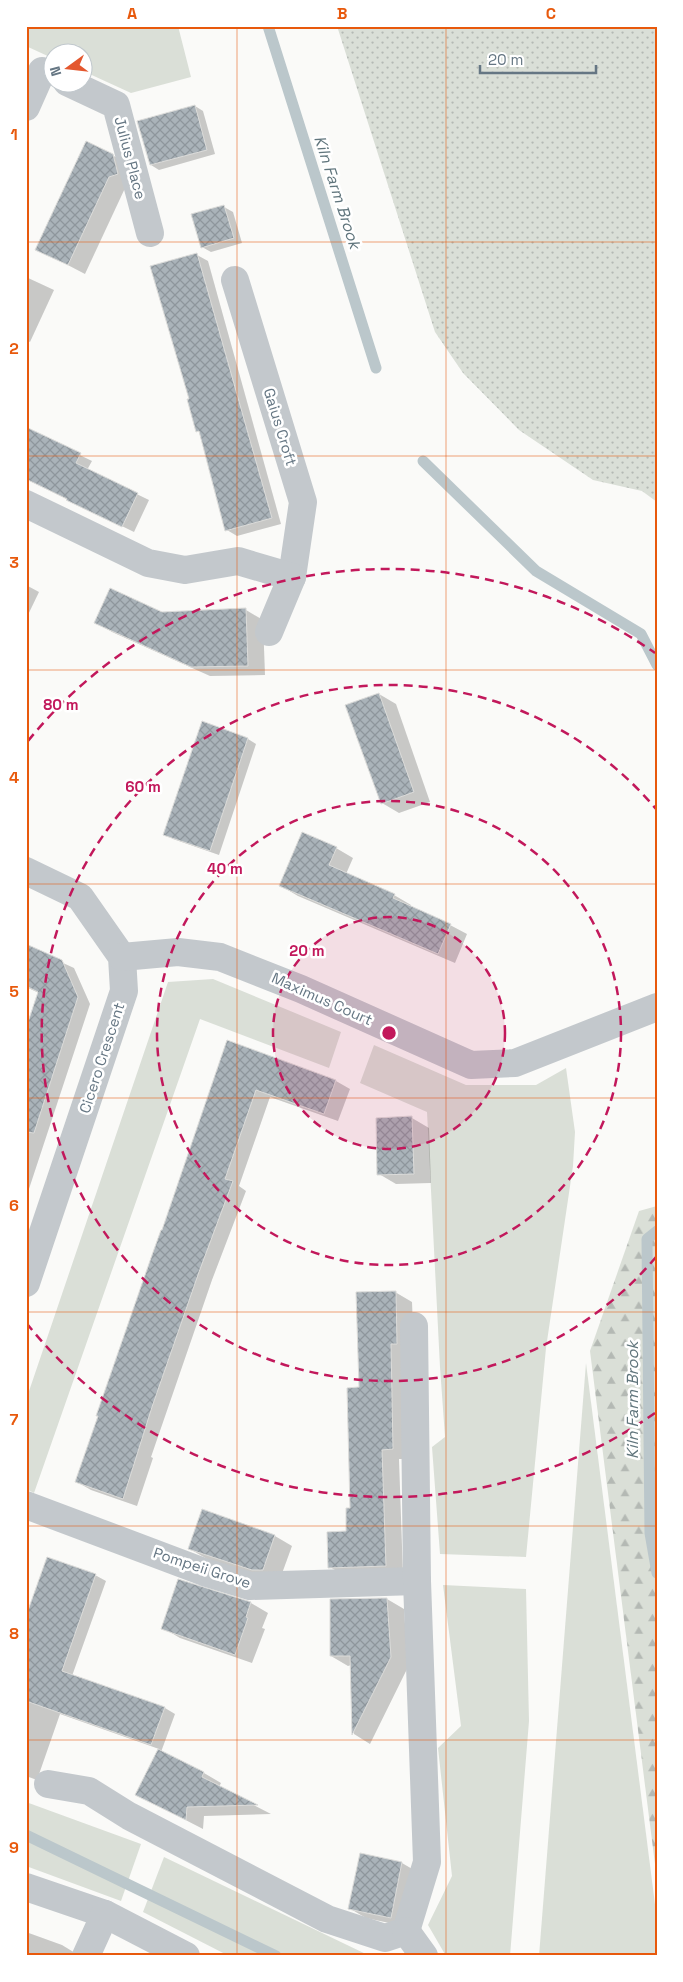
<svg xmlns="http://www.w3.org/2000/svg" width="683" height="1982" font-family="'Space Grotesk',sans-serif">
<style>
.grass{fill:#dadfd7}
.forest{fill:url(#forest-firs)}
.park{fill:url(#park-dots)}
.shadow{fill:#0003}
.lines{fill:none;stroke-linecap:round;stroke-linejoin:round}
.stream{stroke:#bbc7cb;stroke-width:11}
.building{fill:url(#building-cross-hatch);stroke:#dcdcda}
.minor{stroke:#c3c8cc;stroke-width:28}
.grid{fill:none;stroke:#e8590c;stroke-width:1;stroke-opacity:0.55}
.ring{fill:none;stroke:#c2185b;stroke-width:2.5;stroke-dasharray:9 6}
.labels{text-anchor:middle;stroke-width:5;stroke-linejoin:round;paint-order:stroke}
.street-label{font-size:15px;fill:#657683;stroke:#fff}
.water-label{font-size:16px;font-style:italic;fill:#60757c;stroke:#fff}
.centre{fill:#c2185b;stroke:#fff;stroke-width:2.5}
.ring-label{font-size:15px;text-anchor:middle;font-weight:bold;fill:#c2185b;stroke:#fff;stroke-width:5;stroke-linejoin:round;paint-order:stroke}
.neatline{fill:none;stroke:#e8590c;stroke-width:2}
.grid-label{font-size:16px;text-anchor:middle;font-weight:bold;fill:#e8590c}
</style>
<defs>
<pattern id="forest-firs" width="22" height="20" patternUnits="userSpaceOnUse" patternTransform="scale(1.25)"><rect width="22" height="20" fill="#dadfd7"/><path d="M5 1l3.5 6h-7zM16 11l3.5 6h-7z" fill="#b4b9b4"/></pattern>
<pattern id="park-dots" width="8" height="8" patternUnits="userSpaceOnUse" patternTransform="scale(1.25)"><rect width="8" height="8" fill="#dadfd7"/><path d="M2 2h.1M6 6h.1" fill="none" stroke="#b4b9b4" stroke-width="1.8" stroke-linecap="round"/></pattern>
<pattern id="building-cross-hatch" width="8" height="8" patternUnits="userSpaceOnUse" patternTransform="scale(1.25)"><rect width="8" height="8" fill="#aab3b9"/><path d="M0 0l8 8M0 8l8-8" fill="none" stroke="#8e969c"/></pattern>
</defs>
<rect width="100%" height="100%" fill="#fafaf8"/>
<!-- grass -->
<g class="grass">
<polygon points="26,26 178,26 191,77 131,93 83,71 82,52 52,52 52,58 26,46"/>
<polygon points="213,979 341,1032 329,1068 200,1019 34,1493 26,1489 26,1400 168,982"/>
<polygon points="374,1045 466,1085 536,1085 566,1068 575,1132 573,1166 546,1348 526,1557 440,1554 432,1447 445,1437 440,1367 427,1112 360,1083"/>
<polygon points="586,1363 657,1920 657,1956 539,1956"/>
<polygon points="443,1585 526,1589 529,1721 510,1956 446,1956 428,1925 452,1876 438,1748 461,1726"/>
<polygon points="26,1802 141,1844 121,1901 26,1866"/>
<polygon points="164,1857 370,1956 229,1956 143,1912"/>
</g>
<!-- forest -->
<polygon class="forest" points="657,1206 657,1880 590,1351 639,1211"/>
<!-- park -->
<polygon class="park" points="337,26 657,26 657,502 642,491 593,480 519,430 463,373 435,332"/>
<!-- shadow -->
<g class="shadow">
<polygon points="195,106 203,111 215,154 159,170 151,165"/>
<polygon points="112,155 130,165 126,186 85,274 37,249"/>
<polygon points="224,207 233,212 242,243 211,252 202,247"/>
<polygon points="197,255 208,261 281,524 237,536 227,530 152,267"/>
<polygon points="26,277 54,290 30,342 26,340"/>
<polygon points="26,429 92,461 87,470 149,500 134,532 26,479"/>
<polygon points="26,585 39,592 26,619"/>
<polygon points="246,610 263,620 265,675 210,676 112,632 95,622 162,613"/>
<polygon points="379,694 396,704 430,802 399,813 382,803"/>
<polygon points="202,723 248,739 256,744 219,855 173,839 165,834"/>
<polygon points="336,848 353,858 346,874 394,895 411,905 410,907 450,925 467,934 455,963 298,896 281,886"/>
<polygon points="26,946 74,968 90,1004 26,1198 26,1035 39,993 26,987"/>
<polygon points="228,1042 336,1081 350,1089 338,1121 270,1097 239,1186 246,1191 212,1280 151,1457 153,1458 137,1506 91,1490 77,1482"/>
<polygon points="412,1118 429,1128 431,1183 396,1184 379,1174"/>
<polygon points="395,1292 412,1302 414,1353 410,1459 399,1459 403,1575 347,1577 330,1567 348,1532 360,1389"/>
<polygon points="275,1536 292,1546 280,1579 270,1579 207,1559 190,1549"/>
<polygon points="95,1575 106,1581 72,1676 165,1708 175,1714 161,1752 204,1773 221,1783 219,1787 271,1814 204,1816 203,1829 137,1795 159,1749 60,1714 37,1780 26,1776 26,1626"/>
<polygon points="179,1581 251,1603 268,1613 262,1628 265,1629 252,1663 180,1638 163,1628"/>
<polygon points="387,1599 404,1609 408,1667 370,1744 354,1734 351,1665 348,1666 331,1656 331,1600"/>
<polygon points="361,1855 402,1863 419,1873 408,1927 366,1918 349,1908"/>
<polygon points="26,1932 62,1945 80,1956 26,1956"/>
</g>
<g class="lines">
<!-- stream -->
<g class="stream">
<polyline points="268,26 376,368"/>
<polyline points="423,461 536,571 641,634 657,665"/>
<polyline points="657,1231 647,1239 650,1533 657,1573"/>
<polyline points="26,1835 276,1956"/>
</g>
</g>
<!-- building -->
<g class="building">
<polygon points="195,105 207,150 150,165 137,121"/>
<polygon points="86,141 113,154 118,174 109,177 68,265 35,250"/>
<polygon points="224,205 234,238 201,248 191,214"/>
<polygon points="197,253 272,518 225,531 199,431 196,432 187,399 189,399 150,266"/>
<polygon points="26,427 81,453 76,463 138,493 122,527 66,500 67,499 26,479"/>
<polygon points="110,588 162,612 246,608 248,666 191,667 94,623"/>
<polygon points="379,693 414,792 381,804 345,705"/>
<polygon points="202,721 248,738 210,851 163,835"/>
<polygon points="302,832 337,847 329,865 395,894 393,898 451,924 438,954 279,886"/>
<polygon points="26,944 62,960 78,997 34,1133 26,1132 26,1028 38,992 26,986"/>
<polygon points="227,1040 336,1080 324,1114 256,1090 225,1179 233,1181 199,1272 152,1407 123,1499 75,1482 98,1416 96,1416 152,1255 161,1230 162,1230"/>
<polygon points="412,1116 414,1174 377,1175 376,1118"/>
<polygon points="396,1291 397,1344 391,1344 393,1449 382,1450 386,1566 328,1568 327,1532 346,1531 346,1508 350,1508 347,1388 359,1387 356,1292"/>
<polygon points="202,1509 275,1535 263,1570 252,1570 188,1549"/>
<polygon points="47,1557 96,1574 62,1671 165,1707 151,1745 26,1701 26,1616"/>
<polygon points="178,1579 251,1602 246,1617 248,1618 235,1655 161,1629"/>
<polygon points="387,1598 391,1657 352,1735 350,1656 330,1656 330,1599"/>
<polygon points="158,1749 204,1772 202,1777 258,1805 187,1807 186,1820 135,1795"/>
<polygon points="360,1853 402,1862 391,1918 348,1909"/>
</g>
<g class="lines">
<!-- minor -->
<g class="minor">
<polyline points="67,82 116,105 150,233"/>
<polyline points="26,107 42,71"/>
<polyline points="235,280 303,502 292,577 269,632"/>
<polyline points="26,504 148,563 185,570 238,561 292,577"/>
<polyline points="26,871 80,897 122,957 124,991 26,1283"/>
<polyline points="122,957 178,952 220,957 301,989 471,1065 515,1063 657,1007"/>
<polyline points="26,1505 204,1572 250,1586 417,1581"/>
<polyline points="48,1784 89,1791 129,1816 327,1919 385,1938 406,1931 427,1862 417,1581 414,1326"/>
<polyline points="26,1887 105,1914 186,1956"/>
<polyline points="406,1931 424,1956"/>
<polyline points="86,1956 105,1914"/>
</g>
</g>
<!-- grid -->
<path class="grid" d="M237,26V1956M446,26V1956M26,242H657M26,456H657M26,670H657M26,884H657M26,1098H657M26,1312H657M26,1526H657M26,1740H657"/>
<!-- distance rings -->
<circle cx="389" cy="1033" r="116" fill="#c2185b" fill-opacity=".12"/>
<g class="ring">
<circle cx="389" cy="1033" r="116"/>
<circle cx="389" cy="1033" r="232"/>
<path d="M656 1257A348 348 0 1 1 656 809"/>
<path d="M655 1413A464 464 0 0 1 28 1325M28 741A464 464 0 0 1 655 653"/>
</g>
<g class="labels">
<!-- street labels -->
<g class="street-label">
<text transform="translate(130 158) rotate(75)" y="5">Julius Place</text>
<text transform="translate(280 427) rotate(73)" y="5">Gaius Croft</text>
<text transform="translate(322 999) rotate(24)" y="5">Maximus Court</text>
<text transform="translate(102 1058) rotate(-72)" y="5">Cicero Crescent</text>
<text transform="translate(202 1568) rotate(18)" y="5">Pompeii Grove</text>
</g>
<!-- water labels -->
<g class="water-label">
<text transform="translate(338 192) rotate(72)" y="6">Kiln Farm Brook</text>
<text transform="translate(632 1400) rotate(-90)" y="6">Kiln Farm Brook</text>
</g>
</g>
<circle cx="389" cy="1033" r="8" class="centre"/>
<g class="ring-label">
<text x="61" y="710">80 m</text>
<text x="143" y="792">60 m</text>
<text x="225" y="874">40 m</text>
<text x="307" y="956">20 m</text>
</g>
<!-- border -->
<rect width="683" height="1982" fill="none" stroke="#ffffff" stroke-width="55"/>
<!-- north arrow -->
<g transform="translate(68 68) rotate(255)"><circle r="24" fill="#ffffff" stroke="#c1c8cd"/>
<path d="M0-4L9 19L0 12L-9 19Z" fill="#e4572e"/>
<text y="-8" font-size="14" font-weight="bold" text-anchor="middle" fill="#657683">N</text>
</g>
<!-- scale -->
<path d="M480 65v8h116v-8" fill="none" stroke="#657683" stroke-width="2.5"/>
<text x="488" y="65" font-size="15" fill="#657683" stroke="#ffffff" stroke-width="4" paint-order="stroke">20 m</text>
<rect x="28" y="28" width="628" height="1926" class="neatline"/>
<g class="grid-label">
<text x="132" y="19">A</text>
<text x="342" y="19">B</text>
<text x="551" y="19">C</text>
<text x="14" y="140">1</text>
<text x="14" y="354">2</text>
<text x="14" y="568">3</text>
<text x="14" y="783">4</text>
<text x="14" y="997">5</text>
<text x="14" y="1211">6</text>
<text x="14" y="1425">7</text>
<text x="14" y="1639">8</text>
<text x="14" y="1853">9</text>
</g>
</svg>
